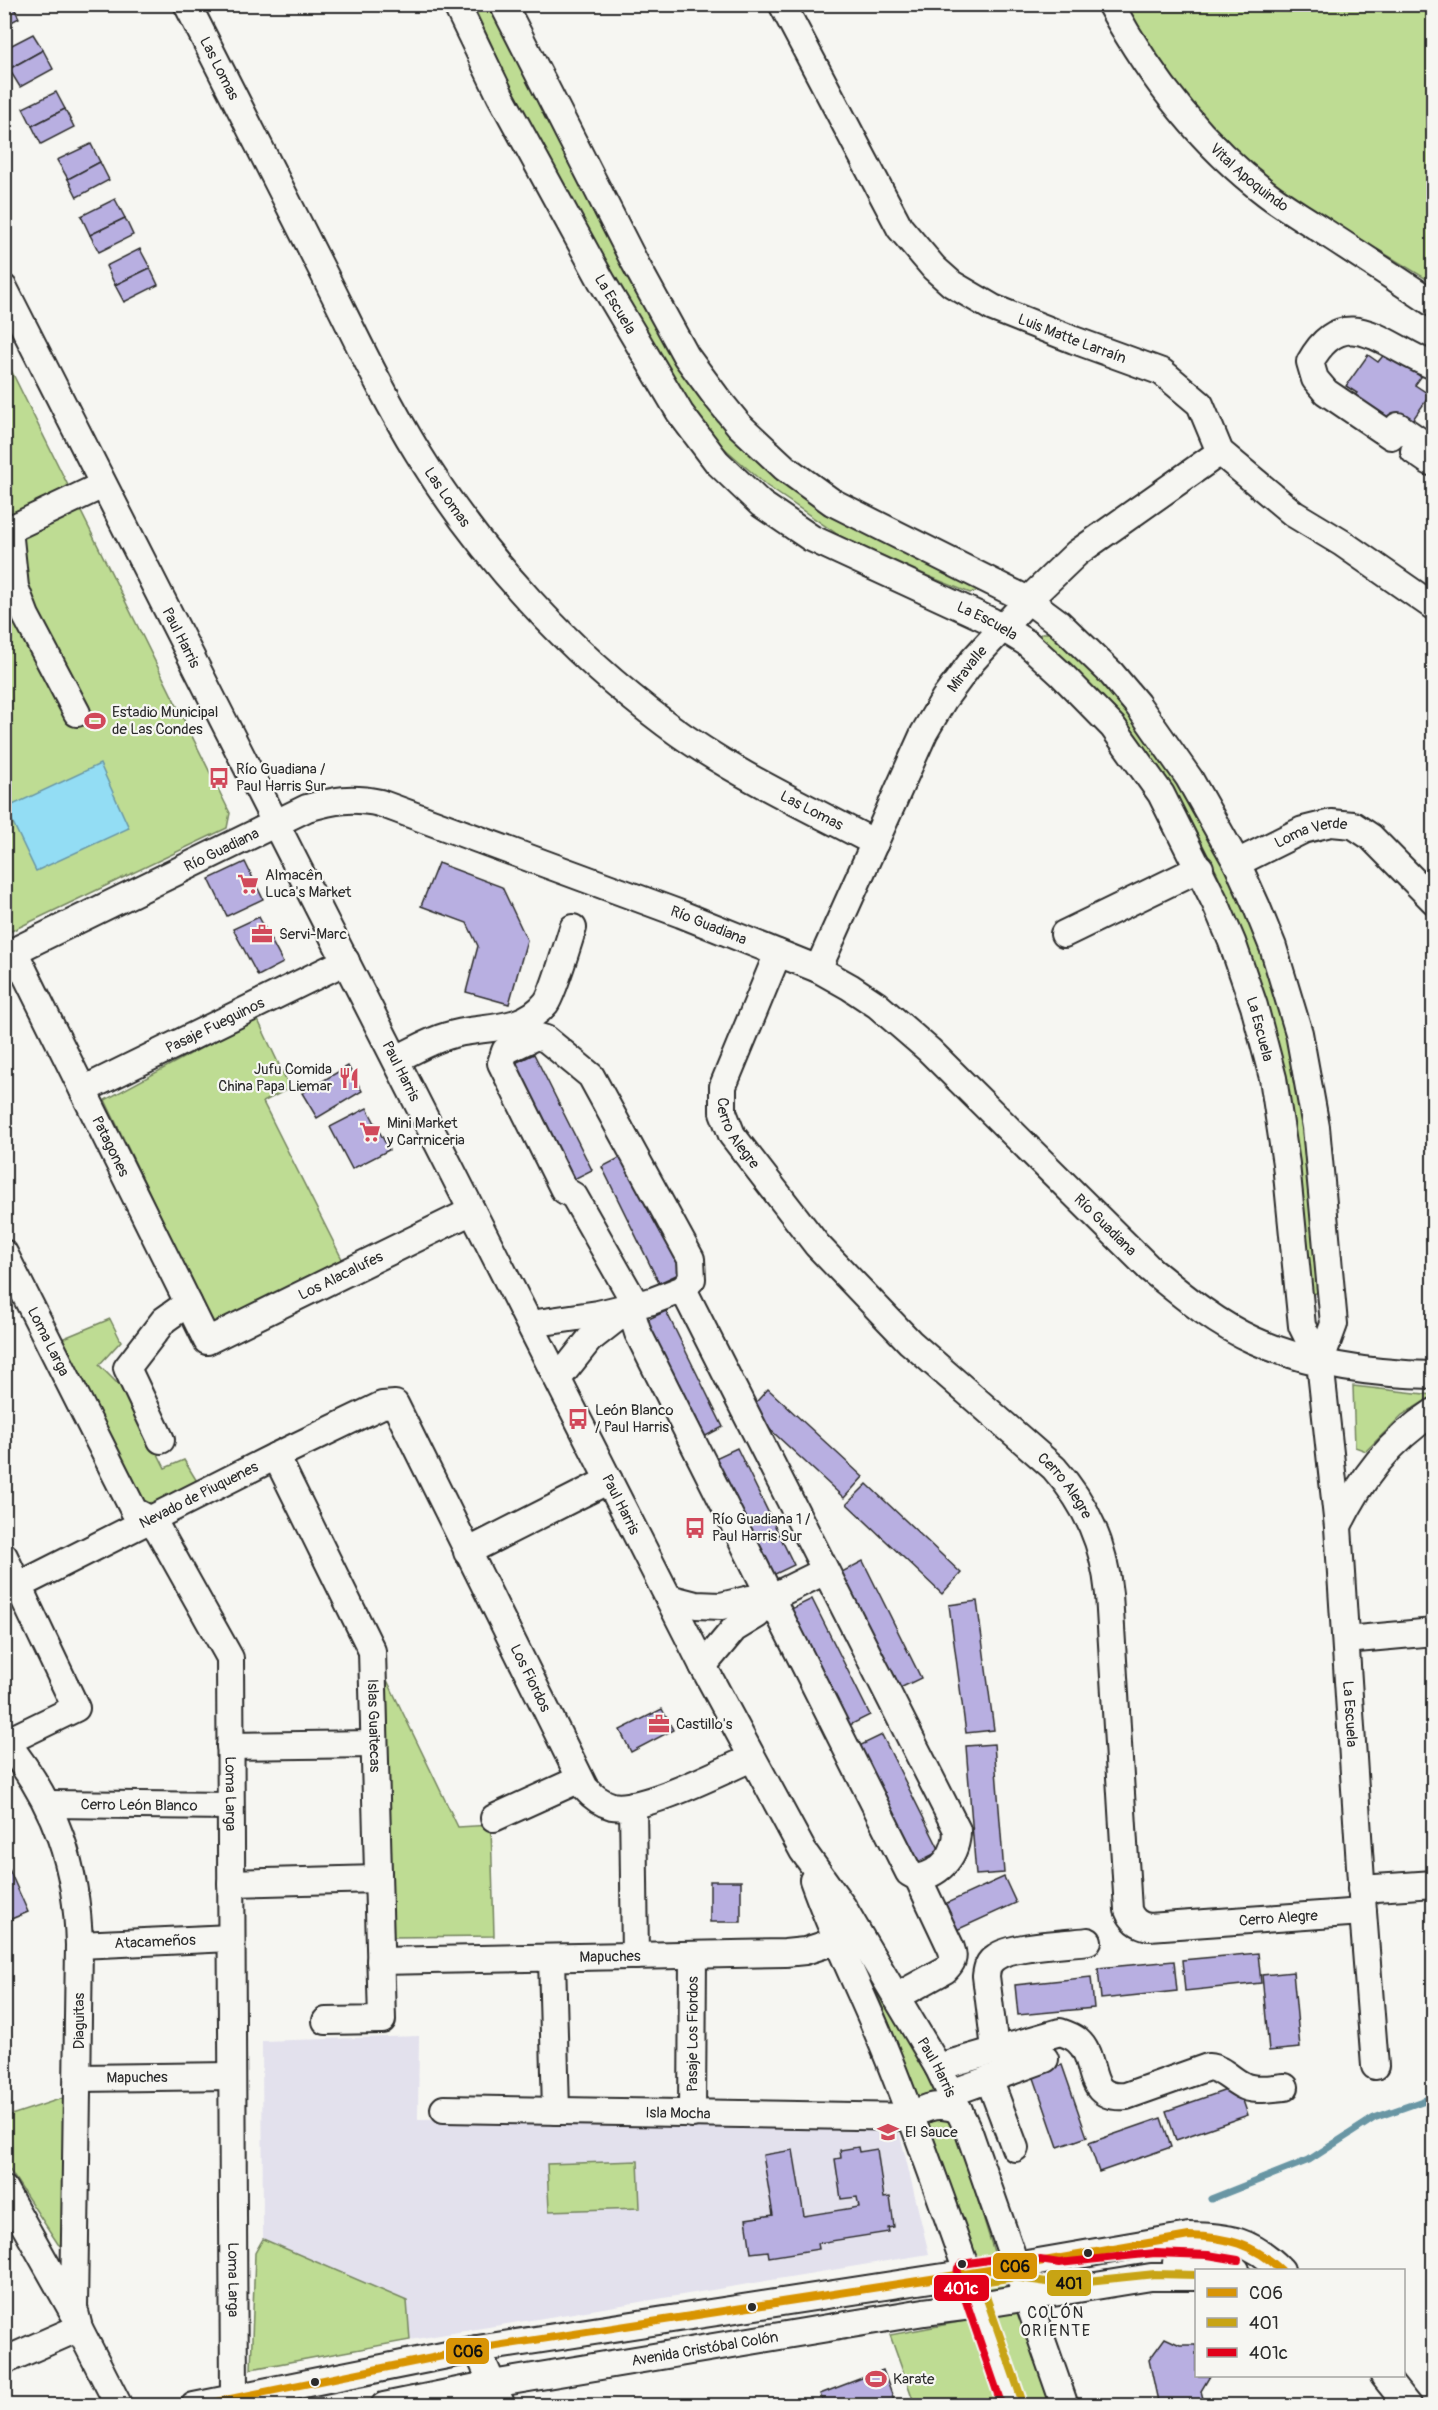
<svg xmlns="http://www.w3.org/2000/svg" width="1438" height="2410" font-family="Pangolin,sans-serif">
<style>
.built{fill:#e3e1ed}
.green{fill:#bedc93;stroke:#74845f;stroke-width:1.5}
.water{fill:#93ddf4;stroke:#6996a4;stroke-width:1.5}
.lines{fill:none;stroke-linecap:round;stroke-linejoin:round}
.stream{stroke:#6996a4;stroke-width:7}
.building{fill:#b8afe1;stroke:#2b2b2b;stroke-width:1.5}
.minor-casing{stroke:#2b2b2b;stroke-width:30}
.minor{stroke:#f6f6f2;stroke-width:26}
.bus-1-casing{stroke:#f6f6f2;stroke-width:12}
.bus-2-casing{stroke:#f6f6f2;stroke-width:12}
.bus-3-casing{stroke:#f6f6f2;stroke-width:12}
.bus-1{stroke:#d89406;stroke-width:8}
.bus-2{stroke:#c8a414;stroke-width:8}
.bus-3{stroke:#e2001a;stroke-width:8}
.bus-dot{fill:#2b2b2b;stroke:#f6f6f2;stroke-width:2}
.labels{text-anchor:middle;stroke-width:4.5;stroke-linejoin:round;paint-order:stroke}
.street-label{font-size:15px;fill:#2b2b2b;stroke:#f6f6f2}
.poi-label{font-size:15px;fill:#2b2b2b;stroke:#f6f6f2;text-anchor:start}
.neighbourhood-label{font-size:16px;letter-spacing:1.5px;fill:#2b2b2b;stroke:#f6f6f2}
.line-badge{stroke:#f6f6f2;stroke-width:2}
.badge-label{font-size:16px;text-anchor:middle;font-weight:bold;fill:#fff}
.pale-badge-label{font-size:16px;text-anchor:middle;font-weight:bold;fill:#111}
</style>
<rect width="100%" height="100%" fill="#f6f6f2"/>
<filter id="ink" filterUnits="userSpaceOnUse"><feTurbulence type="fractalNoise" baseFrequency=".0167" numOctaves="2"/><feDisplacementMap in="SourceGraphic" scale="12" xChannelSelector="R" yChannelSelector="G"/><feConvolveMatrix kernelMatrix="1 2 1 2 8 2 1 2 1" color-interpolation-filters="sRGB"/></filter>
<g filter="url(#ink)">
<!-- built -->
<polygon class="built" points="419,2036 418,2119 895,2114 929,2254 410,2340 407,2301 263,2239 262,2041"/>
<!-- green -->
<g class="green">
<polygon points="473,5 490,5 515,58 642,305 672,355 711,411 980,587 978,591 970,593 928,576 840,536 767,486 704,430 655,355 515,95"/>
<polygon points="1122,5 1433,5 1433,283 1272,185 1187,103"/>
<polygon points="4,356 230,813 227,828 5,934"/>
<polygon points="1042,633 1051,633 1081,653 1130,712 1209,831 1250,922 1279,1012 1295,1071 1321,1292 1311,1294 1290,1097 1271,1017 1248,948 1218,875 1188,816 1147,752 1077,670 1040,643 1039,636"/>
<polygon points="257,1018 290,1088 263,1102 343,1261 213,1325 105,1100"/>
<polygon points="110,1319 121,1341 99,1365 128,1394 165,1468 184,1460 198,1483 141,1511 57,1341"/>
<polygon points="1353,1386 1433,1395 1433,1396 1402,1415 1366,1451 1355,1447"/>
<polygon points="387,1680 458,1827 491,1825 494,1936 391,1937"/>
<polygon points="861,1953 947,2101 999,2268 1056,2405 1027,2405 928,2121"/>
<polygon points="66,2097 62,2247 58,2244 5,2163 5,2117"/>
<polygon points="638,2161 640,2208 549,2211 547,2164"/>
<polygon points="263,2239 407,2301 410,2340 251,2369 255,2253"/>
<polygon points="970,2320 999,2405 915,2405 890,2335"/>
</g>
<!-- water -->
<polygon class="water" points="100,764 129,828 36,871 6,808"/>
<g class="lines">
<!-- stream -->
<polyline class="stream" points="1211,2199 1309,2160 1374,2118 1434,2097"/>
</g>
<!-- building -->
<g class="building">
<polygon points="4,4 12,4 19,18 4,26"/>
<polygon points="33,34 43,50 9,69 4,59 4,49"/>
<polygon points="43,50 53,69 20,87 9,69"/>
<polygon points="56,92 65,109 32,126 23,108"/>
<polygon points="65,109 74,127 41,144 32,126"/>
<polygon points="91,144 100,162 68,179 57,160"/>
<polygon points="100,162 109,180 77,197 68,179"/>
<polygon points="115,199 125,218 90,235 81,216"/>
<polygon points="125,218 133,235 99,252 90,235"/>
<polygon points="140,249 150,268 115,285 106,266"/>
<polygon points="150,268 158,285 124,302 115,285"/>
<polygon points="1386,352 1421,377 1415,385 1430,395 1407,428 1390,425 1352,399 1357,393 1346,386 1368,355 1378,362"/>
<polygon points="245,862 263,899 227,916 209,879"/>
<polygon points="438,863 502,887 527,940 509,1004 466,992 478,946 467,923 421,906"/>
<polygon points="259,917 283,963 258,976 233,929"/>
<polygon points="534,1054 592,1170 566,1183 509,1066"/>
<polygon points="348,1066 362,1091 317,1118 302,1093"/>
<polygon points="367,1108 389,1150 352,1169 330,1127"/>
<polygon points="627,1154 685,1271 659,1283 602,1167"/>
<polygon points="666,1311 723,1427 698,1440 640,1323"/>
<polygon points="768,1389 863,1477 844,1498 749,1410"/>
<polygon points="737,1448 794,1565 769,1577 711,1460"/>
<polygon points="867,1484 961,1573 942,1594 847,1504"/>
<polygon points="863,1561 921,1678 896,1690 838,1574"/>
<polygon points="812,1599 870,1715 844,1728 787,1611"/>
<polygon points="977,1601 994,1730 966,1733 949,1605"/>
<polygon points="662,1709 673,1730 631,1752 620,1730"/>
<polygon points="882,1735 940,1851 914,1864 857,1747"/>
<polygon points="994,1744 1004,1873 976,1875 966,1746"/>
<polygon points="4,1858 28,1912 4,1922"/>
<polygon points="1004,1877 1016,1903 950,1933 938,1907"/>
<rect x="710" y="1881" width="31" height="41"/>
<polygon points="1258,1953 1261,1983 1185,1991 1182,1960"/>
<polygon points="1174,1961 1177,1991 1101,1999 1098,1968"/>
<polygon points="1293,1972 1300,2048 1269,2051 1262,1975"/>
<polygon points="1091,1977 1094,2008 1018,2015 1015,1985"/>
<polygon points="1062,2065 1087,2137 1058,2147 1033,2075"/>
<polygon points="1238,2086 1248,2115 1176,2140 1166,2111"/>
<polygon points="1161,2118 1171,2147 1099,2172 1089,2143"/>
<polygon points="858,2147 859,2152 877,2149 884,2198 890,2197 894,2227 888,2228 889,2232 818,2243 819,2249 769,2257 768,2251 751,2253 746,2219 773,2215 763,2155 793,2150 804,2216 859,2207 857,2197 841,2199 835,2159 841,2158 840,2150"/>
<polygon points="1165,2338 1180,2345 1196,2345 1196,2376 1210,2376 1201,2391 1205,2406 1159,2406 1149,2360"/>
<polygon points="883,2370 896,2406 825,2406 820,2394"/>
</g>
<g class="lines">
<defs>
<g id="minor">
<path id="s1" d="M187,4C231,91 275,178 319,264C351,327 381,393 418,453C482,557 568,651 666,724C730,772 805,806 875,843"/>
<path id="s2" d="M456,4L500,95L601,280L680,413L717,462L761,504L811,538L991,621L1027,643L1061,674L1113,727L1161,794L1215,902L1232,942L1254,1006L1273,1078L1286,1164L1302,1326L1320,1362L1338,1527L1363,1912L1375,2066"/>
<polyline points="503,4 634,261 686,356 717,398 739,425 785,468 832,502 1028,600 1059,623 1111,673 1137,704 1189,778 1237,863 1256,905 1273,947 1299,1033 1316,1127 1334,1324 1320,1362"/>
<path id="s3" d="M782,4L900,228L934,268L952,284L993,308L1074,340L1162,372L1200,404L1220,452L1294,514L1342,543L1434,607"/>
<path id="s4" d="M1110,4C1150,77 1199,142 1266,193C1284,207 1304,218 1323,231C1360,255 1397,279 1434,304"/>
<path id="s5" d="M4,288L703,1666L803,1851L843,1907L863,1941L938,2067L969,2132L1065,2406"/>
<path d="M1430,462L1414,451L1421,442L1398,426L1391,436L1326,392L1315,379L1310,362C1345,298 1386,348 1434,366"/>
<polyline points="9,529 15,587 26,616 77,713"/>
<polyline points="4,532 103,485"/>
<path id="s6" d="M1237,863L1303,830L1331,823L1353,825L1371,837L1434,901"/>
<polyline points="1064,934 1200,868"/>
<path id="s7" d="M14,951L207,1341L472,1211"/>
<path id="s8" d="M778,953L723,1086V1112L732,1135L817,1245L910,1342L1054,1468C1087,1505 1104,1544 1109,1594L1128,1910C1132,1920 1138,1925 1149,1927L1363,1912"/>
<path id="s9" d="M4,956L307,808C335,800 351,797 380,803L681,914L818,969L850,987L877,1005L929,1050L1150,1269C1182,1295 1215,1323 1253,1340C1309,1365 1372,1374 1434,1375"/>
<path id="s10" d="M818,969L924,733L944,699L973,660L1028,600L1077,553L1220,452"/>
<path d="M396,1059C412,1052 429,1041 447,1036C480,1025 521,1034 546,1003C553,994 568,943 573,928"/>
<path id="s11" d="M83,1090L346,961"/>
<path id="s12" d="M4,1253L134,1511L151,1520L159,1531L230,1658L234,2396"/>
<path d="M683,1289L957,1830C957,1854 942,1873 918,1878"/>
<path d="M530,1324L598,1314L652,1301L683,1289L692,1279L691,1259L591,1076L546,1039L536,1036L505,1051L501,1063L564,1190L574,1196L635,1303L633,1317L638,1333L909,1873L918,1878L951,1948C955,1958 952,1963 945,1970L896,1997"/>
<polyline points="558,1379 589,1340 626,1311"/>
<polyline points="161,1440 127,1368 164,1320 188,1303"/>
<path id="s13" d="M276,1456L372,1651L382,2020L326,2021"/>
<path d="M1338,1526C1361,1479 1389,1441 1434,1412"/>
<polyline points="467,1552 609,1480"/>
<polyline points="4,1556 76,1708 4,1743"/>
<path id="s14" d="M4,1593L276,1456L382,1405L395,1404L585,1788C593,1797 601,1803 612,1806C643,1812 721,1771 752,1758"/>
<polyline points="669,1598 696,1605 721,1606 750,1599 772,1597 825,1571"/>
<polyline points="1346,1640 1434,1632"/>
<polyline points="703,1666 734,1629 757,1615 772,1597"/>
<path d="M6,1742C56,1804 77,1866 79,1945L74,2308L79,2328L119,2406"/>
<polyline points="230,1746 374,1744"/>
<path id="s15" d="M47,1804L230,1806"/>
<polyline points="633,1805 635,1956"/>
<polyline points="494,1818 580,1779"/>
<path d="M813,1880C835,1942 865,1999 889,2060C934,2174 974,2290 1013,2406"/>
<polyline points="231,1883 378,1879"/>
<polyline points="1361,1889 1434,1884"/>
<path id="s16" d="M79,1945L231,1938"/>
<polyline points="552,1958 556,2111"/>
<path id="s17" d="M380,1961L785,1953L805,1951L836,1941"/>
<path d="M995,2049L986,1976C987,1968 988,1962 996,1957C1012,1945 1066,1944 1088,1941"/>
<path d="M938,2067L1060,2032C1066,2034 1072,2036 1077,2040C1100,2059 1082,2100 1126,2096L1208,2067C1222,2068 1230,2079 1242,2085C1254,2092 1271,2088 1285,2087"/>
<path id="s18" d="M79,2078L232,2076"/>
<polyline points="989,2079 1015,2148"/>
<polyline points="951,2093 1045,2059"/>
<path id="s19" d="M444,2109L911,2117"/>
<path id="s20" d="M692,2114L693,1955"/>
<path d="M911,2117C927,2105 941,2103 959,2110"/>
<polyline points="4,2189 73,2312"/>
<polyline points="1176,2263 1208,2265 1236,2270"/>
<polyline points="477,2349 502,2406"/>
<polyline points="4,2361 79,2328"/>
<polyline points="1384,2376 1408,2406"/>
<path d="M194,2406L477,2349L1015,2266L1189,2236C1228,2236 1253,2241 1281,2270"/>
<path id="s21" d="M384,2406L492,2384L924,2312L979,2305L1151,2277H1196"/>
</g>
</defs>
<!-- minor casing -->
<use href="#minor" class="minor-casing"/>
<!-- minor -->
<use href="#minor" class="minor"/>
<defs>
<path id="bus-1" d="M196,2406L477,2349L1015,2266L1189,2236C1226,2237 1254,2244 1281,2270"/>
<polyline id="bus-2" points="1023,2403 981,2282 1015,2277 1059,2284 1155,2274 1196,2275"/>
<polyline id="bus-3" points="1002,2406 957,2275 958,2268 962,2264 1015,2256 1059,2263 1155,2253 1208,2255 1238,2260"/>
</defs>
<!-- bus-1 casing -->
<use href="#bus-1" class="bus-1-casing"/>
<!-- bus-2 casing -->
<use href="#bus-2" class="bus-2-casing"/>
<!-- bus-3 casing -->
<use href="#bus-3" class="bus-3-casing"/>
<!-- bus-1 -->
<use href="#bus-1" class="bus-1"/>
<!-- bus-2 -->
<use href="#bus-2" class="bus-2"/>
<!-- bus-3 -->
<use href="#bus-3" class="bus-3"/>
</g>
</g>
<!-- icons -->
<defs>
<symbol id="stadium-bare" viewBox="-9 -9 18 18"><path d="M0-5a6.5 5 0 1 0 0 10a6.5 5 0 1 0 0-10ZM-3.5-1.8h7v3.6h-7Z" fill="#d1495b" stroke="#f6f6f2" stroke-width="2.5" paint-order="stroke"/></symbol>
<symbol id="bus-bare" viewBox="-9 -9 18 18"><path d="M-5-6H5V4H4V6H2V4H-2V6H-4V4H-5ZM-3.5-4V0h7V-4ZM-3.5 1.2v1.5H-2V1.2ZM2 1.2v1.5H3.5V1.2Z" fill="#d1495b" stroke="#f6f6f2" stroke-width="2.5" paint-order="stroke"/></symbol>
<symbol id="supermarket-bare" viewBox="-9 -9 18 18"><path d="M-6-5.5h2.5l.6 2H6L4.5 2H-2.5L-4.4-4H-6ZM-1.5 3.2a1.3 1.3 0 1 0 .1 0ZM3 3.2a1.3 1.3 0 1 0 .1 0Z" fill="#d1495b" stroke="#f6f6f2" stroke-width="2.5" paint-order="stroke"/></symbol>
<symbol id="office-bare" viewBox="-9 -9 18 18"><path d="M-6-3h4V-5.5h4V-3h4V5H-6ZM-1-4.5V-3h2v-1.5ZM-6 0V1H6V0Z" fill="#d1495b" stroke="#f6f6f2" stroke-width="2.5" paint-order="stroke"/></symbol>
<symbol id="restaurant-bare" viewBox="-9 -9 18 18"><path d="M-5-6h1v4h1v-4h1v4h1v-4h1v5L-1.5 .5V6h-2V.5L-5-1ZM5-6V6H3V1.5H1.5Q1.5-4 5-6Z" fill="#d1495b" stroke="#f6f6f2" stroke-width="2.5" paint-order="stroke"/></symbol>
<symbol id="school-bare" viewBox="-9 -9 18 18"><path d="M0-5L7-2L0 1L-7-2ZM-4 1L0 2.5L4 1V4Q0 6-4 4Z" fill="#d1495b" stroke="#f6f6f2" stroke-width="2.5" paint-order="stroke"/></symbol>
</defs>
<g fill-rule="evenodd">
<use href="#stadium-bare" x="80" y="706" width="30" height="30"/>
<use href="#bus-bare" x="204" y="763" width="30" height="30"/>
<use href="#supermarket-bare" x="233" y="869" width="30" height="30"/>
<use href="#office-bare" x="247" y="919" width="30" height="30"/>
<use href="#restaurant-bare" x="334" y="1063" width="30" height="30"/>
<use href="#supermarket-bare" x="355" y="1117" width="30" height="30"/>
<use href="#bus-bare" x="563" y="1404" width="30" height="30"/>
<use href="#bus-bare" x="680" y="1513" width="30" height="30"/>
<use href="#office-bare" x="644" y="1709" width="30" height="30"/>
<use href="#school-bare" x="873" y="2117" width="30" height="30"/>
<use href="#stadium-bare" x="861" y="2364" width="30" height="30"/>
</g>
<!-- markers -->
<g class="bus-dot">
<circle cx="1088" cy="2253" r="5"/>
<circle cx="962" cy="2264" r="5"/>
<circle cx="752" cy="2307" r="5"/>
<circle cx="315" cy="2382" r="5"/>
</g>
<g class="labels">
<!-- street labels -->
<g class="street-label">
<text dy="5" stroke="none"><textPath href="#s1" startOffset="72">Las Lomas</textPath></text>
<text dy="5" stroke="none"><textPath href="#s4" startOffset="224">Vital Apoquindo</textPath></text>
<text dy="5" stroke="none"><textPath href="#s2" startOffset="340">La Escuela</textPath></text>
<text dy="5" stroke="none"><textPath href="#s3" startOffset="462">Luis Matte Larraín</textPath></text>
<text dy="5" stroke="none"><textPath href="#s1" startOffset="558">Las Lomas</textPath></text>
<text dy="5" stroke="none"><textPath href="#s2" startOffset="844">La Escuela</textPath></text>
<text dy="5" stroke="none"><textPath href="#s5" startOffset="392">Paul Harris</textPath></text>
<text dy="5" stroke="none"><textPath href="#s10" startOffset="336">Miravalle</textPath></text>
<text dy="5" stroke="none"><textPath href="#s1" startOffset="1044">Las Lomas</textPath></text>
<text dy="5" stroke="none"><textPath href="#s6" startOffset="81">Loma Verde</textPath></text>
<text dy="5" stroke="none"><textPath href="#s9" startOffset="242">Río Guadiana</textPath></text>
<text dy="5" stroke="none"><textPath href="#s9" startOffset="762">Río Guadiana</textPath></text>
<text dy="5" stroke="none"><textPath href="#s11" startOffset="147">Pasaje Fueguinos</textPath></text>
<text dy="5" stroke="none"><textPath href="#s2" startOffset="1348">La Escuela</textPath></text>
<text dy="5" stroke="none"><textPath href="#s5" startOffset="878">Paul Harris</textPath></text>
<text dy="5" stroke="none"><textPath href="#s8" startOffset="195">Cerro Alegre</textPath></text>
<text dy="5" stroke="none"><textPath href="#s7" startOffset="218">Patagones</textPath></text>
<text dy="5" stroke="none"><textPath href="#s9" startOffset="1266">Río Guadiana</textPath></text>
<text dy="5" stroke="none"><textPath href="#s7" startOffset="584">Los Alacalufes</textPath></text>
<text dy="5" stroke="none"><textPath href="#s12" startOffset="99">Loma Larga</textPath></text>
<text dy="5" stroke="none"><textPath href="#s8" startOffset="680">Cerro Alegre</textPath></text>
<text dy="5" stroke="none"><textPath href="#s14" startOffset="218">Nevado de Piuquenes</textPath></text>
<text dy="5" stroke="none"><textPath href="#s5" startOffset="1364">Paul Harris</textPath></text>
<text dy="5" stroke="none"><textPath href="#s14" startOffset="741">Los Fiordos</textPath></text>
<text dy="5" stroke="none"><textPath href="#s2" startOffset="2042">La Escuela</textPath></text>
<text dy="5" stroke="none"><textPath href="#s13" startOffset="292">Islas Guaitecas</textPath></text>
<text dy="5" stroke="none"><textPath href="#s12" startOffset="603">Loma Larga</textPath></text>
<text dy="5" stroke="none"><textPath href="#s15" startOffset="92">Cerro León Blanco</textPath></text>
<text dy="5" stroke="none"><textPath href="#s8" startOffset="1274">Cerro Alegre</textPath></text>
<text dy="5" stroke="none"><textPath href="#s16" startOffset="76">Atacameños</textPath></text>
<text dy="5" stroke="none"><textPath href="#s17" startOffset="230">Mapuches</textPath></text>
<text transform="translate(79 2021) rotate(-90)" y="5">Diaguitas</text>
<text dy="5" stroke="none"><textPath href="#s20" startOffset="80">Pasaje Los Fiordos</textPath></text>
<text dy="5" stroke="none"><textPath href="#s5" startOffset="2010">Paul Harris</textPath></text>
<text dy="5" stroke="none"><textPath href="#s18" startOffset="58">Mapuches</textPath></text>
<text dy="5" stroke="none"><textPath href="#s19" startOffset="234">Isla Mocha</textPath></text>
<text dy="5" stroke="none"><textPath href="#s12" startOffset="1089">Loma Larga</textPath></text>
<text dy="5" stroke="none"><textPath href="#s21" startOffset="326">Avenida Cristóbal Colón</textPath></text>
</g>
<!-- poi labels -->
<g class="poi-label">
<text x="112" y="717">Estadio Municipal<tspan x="112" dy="17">de Las Condes</tspan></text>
<text x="236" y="774">Río Guadiana /<tspan x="236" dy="17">Paul Harris Sur</tspan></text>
<text x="265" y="880">Almacên<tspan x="265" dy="17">Luca's Market</tspan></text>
<text x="279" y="939">Servi-Marc</text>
<text x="332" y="1074" text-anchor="end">Jufu Comida<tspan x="332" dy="17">China Papa Liemar</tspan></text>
<text x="387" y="1128">Mini Market<tspan x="387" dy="17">y Carrniceria</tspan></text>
<text x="595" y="1415">León Blanco<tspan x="595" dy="17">/ Paul Harris</tspan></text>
<text x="712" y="1524">Río Guadiana 1 /<tspan x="712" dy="17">Paul Harris Sur</tspan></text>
<text x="676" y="1729">Castillo's</text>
<text x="905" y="2137">El Sauce</text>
<text x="893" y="2384">Karate</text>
</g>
<!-- neighbourhood labels -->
<g class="neighbourhood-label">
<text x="1056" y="2318">COLÓN<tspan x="1056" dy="18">ORIENTE</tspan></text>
</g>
</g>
<g class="line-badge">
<rect x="992" y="2252" width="46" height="28" rx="6" fill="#d89406"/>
<rect x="1046" y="2269" width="46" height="28" rx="6" fill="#c8a414"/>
<rect x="933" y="2274" width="57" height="28" rx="6" fill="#e2001a"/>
<rect x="445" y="2337" width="45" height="28" rx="6" fill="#d89406"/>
</g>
<g class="badge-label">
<text x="961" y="2294">401c</text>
</g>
<g class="pale-badge-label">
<text x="1015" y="2272">C06</text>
<text x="1069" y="2289">401</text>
<text x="468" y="2357">C06</text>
</g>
<!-- margin -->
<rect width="1438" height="2410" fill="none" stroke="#f6f6f2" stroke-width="24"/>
<rect x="12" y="12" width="1414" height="2386" fill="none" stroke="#2b2b2b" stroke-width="2" filter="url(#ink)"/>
<!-- legend -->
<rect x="1195" y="2269" width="210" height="108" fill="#f6f6f2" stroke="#a5a5a2" stroke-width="1.5"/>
<rect x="1207" y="2288" width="30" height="9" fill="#d89406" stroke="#a5a5a2" stroke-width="1.5"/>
<text x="1249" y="2299" font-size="18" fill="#2b2b2b">C06</text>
<rect x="1207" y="2318" width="30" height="9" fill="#c8a414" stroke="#a5a5a2" stroke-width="1.5"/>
<text x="1249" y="2329" font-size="18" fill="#2b2b2b">401</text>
<rect x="1207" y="2348" width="30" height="9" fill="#e2001a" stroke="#a5a5a2" stroke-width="1.5"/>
<text x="1249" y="2359" font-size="18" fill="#2b2b2b">401c</text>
</svg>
